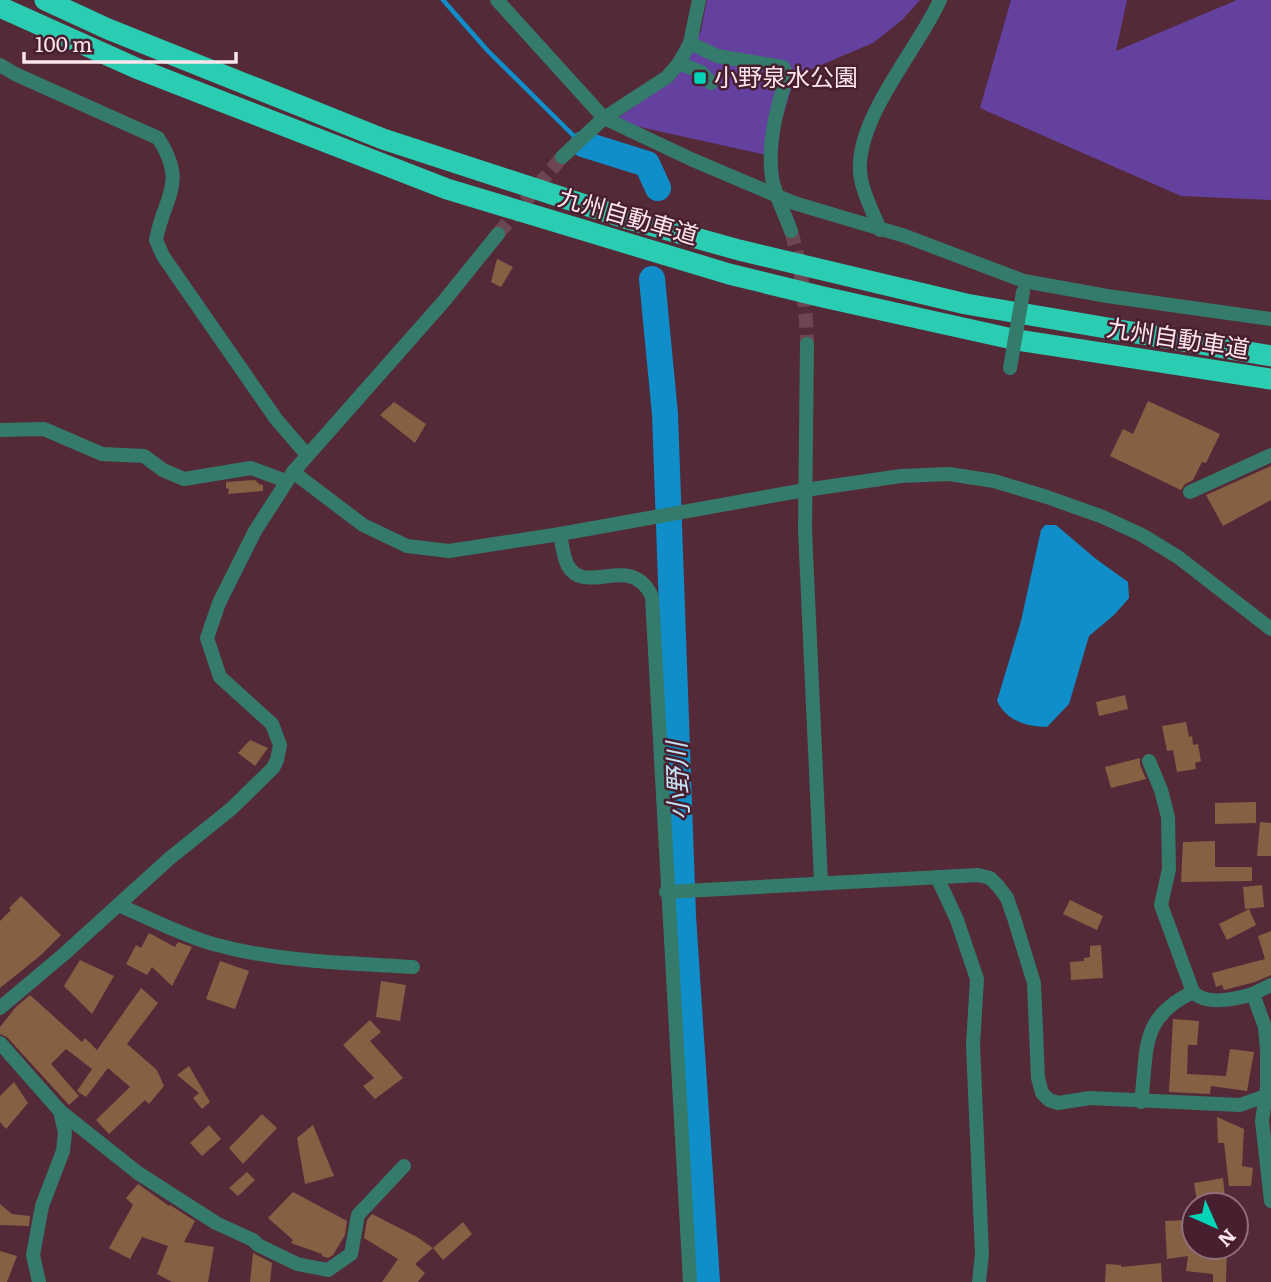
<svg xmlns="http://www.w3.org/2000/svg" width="1271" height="1282" font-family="Literata,'Noto Sans JP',serif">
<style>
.green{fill:#64419e}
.water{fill:#0f8eca}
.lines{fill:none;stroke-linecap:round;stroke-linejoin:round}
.stream{stroke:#0f8eca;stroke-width:4.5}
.river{stroke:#0f8eca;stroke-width:26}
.building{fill:#866043}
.minor-tunnel{stroke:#6d4654;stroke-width:14;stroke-dasharray:14 7;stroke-linecap:butt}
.minor{stroke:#347b6c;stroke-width:14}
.highway{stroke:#2acdb2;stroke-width:21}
.minor-bridge{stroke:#347b6c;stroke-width:14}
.poi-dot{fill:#00d5b7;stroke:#481f2f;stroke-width:2.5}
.labels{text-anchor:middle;stroke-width:5;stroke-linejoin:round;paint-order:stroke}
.poi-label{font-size:24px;fill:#fce5ec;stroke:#481f2f;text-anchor:start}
.street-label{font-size:24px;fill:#fce5ec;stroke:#481f2f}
.water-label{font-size:26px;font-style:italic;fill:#c5e1f4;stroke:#481f2f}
</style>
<rect width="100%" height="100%" fill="#542a39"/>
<!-- green -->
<g class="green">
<polygon points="707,0 920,0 902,20 873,43 795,76 771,156 613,121 677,77 701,31"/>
<polygon points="1011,0 1127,0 1116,51 1237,0 1271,0 1271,200 1181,196 980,108"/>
</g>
<!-- water -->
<path class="water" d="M1045,525H1056L1096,559L1128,582L1129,598L1114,615L1089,636L1069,704L1047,727C1025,726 1007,721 997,701L1021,621L1041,530Z"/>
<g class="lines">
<!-- stream -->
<polyline class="stream" points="443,0 488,51 577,139"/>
<!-- river -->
<g class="river">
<polyline points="583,144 647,164 658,188"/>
<polyline points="652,279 665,414 683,916 707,1282"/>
</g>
</g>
<!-- building -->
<g class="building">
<polygon points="497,259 513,267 501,287 491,282"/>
<polygon points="1148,401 1220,434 1206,463 1202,462 1193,480 1185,484 1181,490 1110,456 1123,429 1133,434"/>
<polygon points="394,402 426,424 415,443 380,415"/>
<polygon points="1271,466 1271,500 1223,526 1206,495"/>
<polygon points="255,480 259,484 263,485 263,491 228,494 229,489 226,488 226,482"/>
<polygon points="1125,695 1128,709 1099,716 1096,702"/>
<polygon points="1186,722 1189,737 1192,736 1193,745 1198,744 1201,761 1195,763 1196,769 1177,772 1173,750 1167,751 1162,726"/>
<polygon points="250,740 268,748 255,766 238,753"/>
<polygon points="1140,758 1140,765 1146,779 1111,788 1105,767"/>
<polygon points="1256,802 1256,823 1215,824 1215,803"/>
<polygon points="1260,822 1271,823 1271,856 1257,856"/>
<polygon points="1215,841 1215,867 1252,867 1252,881 1181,882 1183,842"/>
<polygon points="1262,885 1264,907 1245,909 1243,887"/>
<polygon points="21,896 61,935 41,955 0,988 0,921 11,910 9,908"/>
<polygon points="1070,900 1103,916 1097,930 1063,914"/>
<polygon points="1249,909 1256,925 1227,940 1219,924"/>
<polygon points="1271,931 1271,975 1255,982 1224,990 1222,985 1216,987 1212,973 1265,959 1258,936"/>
<polygon points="149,933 175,947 178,942 192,947 172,986 152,967 147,975 126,964 136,945 141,948"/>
<polygon points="1101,945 1103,978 1071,980 1070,962 1084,961 1084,958 1090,957 1090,946"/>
<polygon points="80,960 114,976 92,1014 64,986"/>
<polygon points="220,961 249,971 235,1009 206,999"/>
<polygon points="381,981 406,985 400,1021 376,1017"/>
<polygon points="141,988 158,1003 127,1044 157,1070 164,1086 149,1104 145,1100 109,1134 96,1120 130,1087 108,1068 86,1097 77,1091 92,1069 66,1049 51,1064 79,1096 69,1105 7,1037 0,1034 0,1027 16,1007 30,995 82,1042 85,1038 97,1050"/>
<polygon points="1173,1019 1199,1021 1197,1045 1188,1045 1187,1074 1226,1076 1230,1049 1254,1052 1247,1091 1211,1086 1210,1094 1169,1092"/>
<polygon points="370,1020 381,1032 370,1041 403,1078 375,1099 363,1086 374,1078 343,1045"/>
<polygon points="189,1066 210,1102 202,1109 193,1098 199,1093 177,1075"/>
<polygon points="14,1082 28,1103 6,1129 0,1122 0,1096"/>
<polygon points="262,1114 277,1128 243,1164 229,1148"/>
<polygon points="1217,1117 1244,1129 1242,1166 1253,1168 1251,1186 1229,1186 1224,1143 1218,1143"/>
<polygon points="209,1125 221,1139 202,1156 190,1143"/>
<polygon points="313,1125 334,1176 305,1184 297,1138"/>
<polygon points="247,1172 255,1180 238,1196 229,1188"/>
<polygon points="1223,1178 1225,1198 1197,1202 1194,1183"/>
<polygon points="138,1184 169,1206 170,1205 195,1221 184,1242 214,1247 208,1282 172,1282 157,1274 168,1246 142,1237 130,1259 109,1248 133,1205 126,1198"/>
<polygon points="293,1192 347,1221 345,1235 333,1255 328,1258 322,1256 322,1254 291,1243 293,1240 268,1218"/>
<polygon points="0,1204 12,1214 30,1216 29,1226 0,1225"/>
<polygon points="372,1214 417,1237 433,1248 415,1264 425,1273 418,1282 382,1282 398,1259 364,1238 367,1220"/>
<polygon points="1188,1220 1186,1231 1194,1231 1194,1247 1227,1247 1226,1282 1213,1282 1213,1274 1186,1271 1188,1256 1167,1259 1165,1221"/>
<polygon points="463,1222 472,1234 443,1260 433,1248"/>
<polygon points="0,1251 17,1256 7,1282 0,1282"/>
<polygon points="253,1253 272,1263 270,1282 250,1282"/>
<polygon points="1161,1263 1162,1282 1105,1282 1106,1264 1121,1265 1121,1267"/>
</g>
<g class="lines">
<!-- minor-tunnel -->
<g class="minor-tunnel">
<path d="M791,231C802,267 806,307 807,344"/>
<polyline points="498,234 562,157"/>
</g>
<!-- minor -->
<g class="minor">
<polyline points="497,0 604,118 693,160 794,203 905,236 1024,281 1107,296 1271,319"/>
<path d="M690,43L717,56L783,67L787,75C777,108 767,143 772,178C775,196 785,214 791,231"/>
<polyline points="679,63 701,72 711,83"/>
<path d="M0,65L15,74L158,138C188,184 164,196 156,240L163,256L276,419L307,455"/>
<polyline points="562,157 604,118 667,77 679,63 690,43 699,0"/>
<path d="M880,230C874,214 864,196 861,179C850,124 918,50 940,0"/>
<polyline points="807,344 805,530 821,882"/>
<polyline points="0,430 44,429 102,454 144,456 163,470 184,479 251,468 286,481"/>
<path d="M293,472L363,525L407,546L449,551L560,534C562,544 563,557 568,566C586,597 632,551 652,597L690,1282"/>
<polyline points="1190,492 1271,455"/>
<polyline points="560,534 805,490 901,476 949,474 994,481 1047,497 1103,517 1142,535 1178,557 1271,629"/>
<path d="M1149,761L1161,790L1168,817L1169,869L1161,905L1193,992C1206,1006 1236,999 1253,994"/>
<polyline points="937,877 957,920 977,979 973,1045 982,1254 979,1282"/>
<polyline points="666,892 978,875 990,878 998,886 1007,898 1014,918 1034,983 1038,1078 1042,1093 1049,1100 1058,1103 1090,1098 1240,1105 1271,1094"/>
<path d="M118,905C150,918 183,936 217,945C280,962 348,963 413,967"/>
<polyline points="1271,985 1253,994 1265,1027 1267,1050 1267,1087 1262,1121 1271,1201"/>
<polyline points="0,1008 63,955 170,858 231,809 273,768 277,760 280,745 272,724 220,677 207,638 219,603 255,531 293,472 444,301 498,234"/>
<polyline points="0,1043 60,1111 138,1173 216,1223 253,1240 258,1245 297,1264 328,1270 351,1254 358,1215 404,1166"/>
<path d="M1141,1102C1148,1049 1139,1018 1193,992"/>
<polyline points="39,1282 33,1255 42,1206 63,1151 65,1133 60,1111"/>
</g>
<!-- highway -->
<g class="highway">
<polyline points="45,0 108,29 383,139 628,219 739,250 966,304 1271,356"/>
<polyline points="0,7 136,68 447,189 729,274 823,297 1017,340 1271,379"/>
</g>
<!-- minor-bridge -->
<polyline class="minor-bridge" points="1010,368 1023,292"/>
</g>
<!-- markers -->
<rect class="poi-dot" x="693" y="71" width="14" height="14" rx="3.5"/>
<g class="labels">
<!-- poi labels -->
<g class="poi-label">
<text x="714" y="86">小野泉水公園</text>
</g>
<!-- street labels -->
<g class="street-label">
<text transform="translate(628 217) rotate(16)" y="8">九州自動車道</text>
<text transform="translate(1178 339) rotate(9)" y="8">九州自動車道</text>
</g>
<!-- water labels -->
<g class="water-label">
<text transform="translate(678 781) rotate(-92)" y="9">小野川</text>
</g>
</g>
<!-- north arrow -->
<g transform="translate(1215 1226) rotate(135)"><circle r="33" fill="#481f2f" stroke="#906e7b" stroke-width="2"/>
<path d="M0-5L12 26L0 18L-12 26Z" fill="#00d5b7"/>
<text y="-10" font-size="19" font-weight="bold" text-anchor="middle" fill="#fce5ec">N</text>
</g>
<!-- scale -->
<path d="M24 52v10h212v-10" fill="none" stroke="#fce5ec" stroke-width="3.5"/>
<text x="35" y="52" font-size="21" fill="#fce5ec" stroke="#481f2f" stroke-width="5" paint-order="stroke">100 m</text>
</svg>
